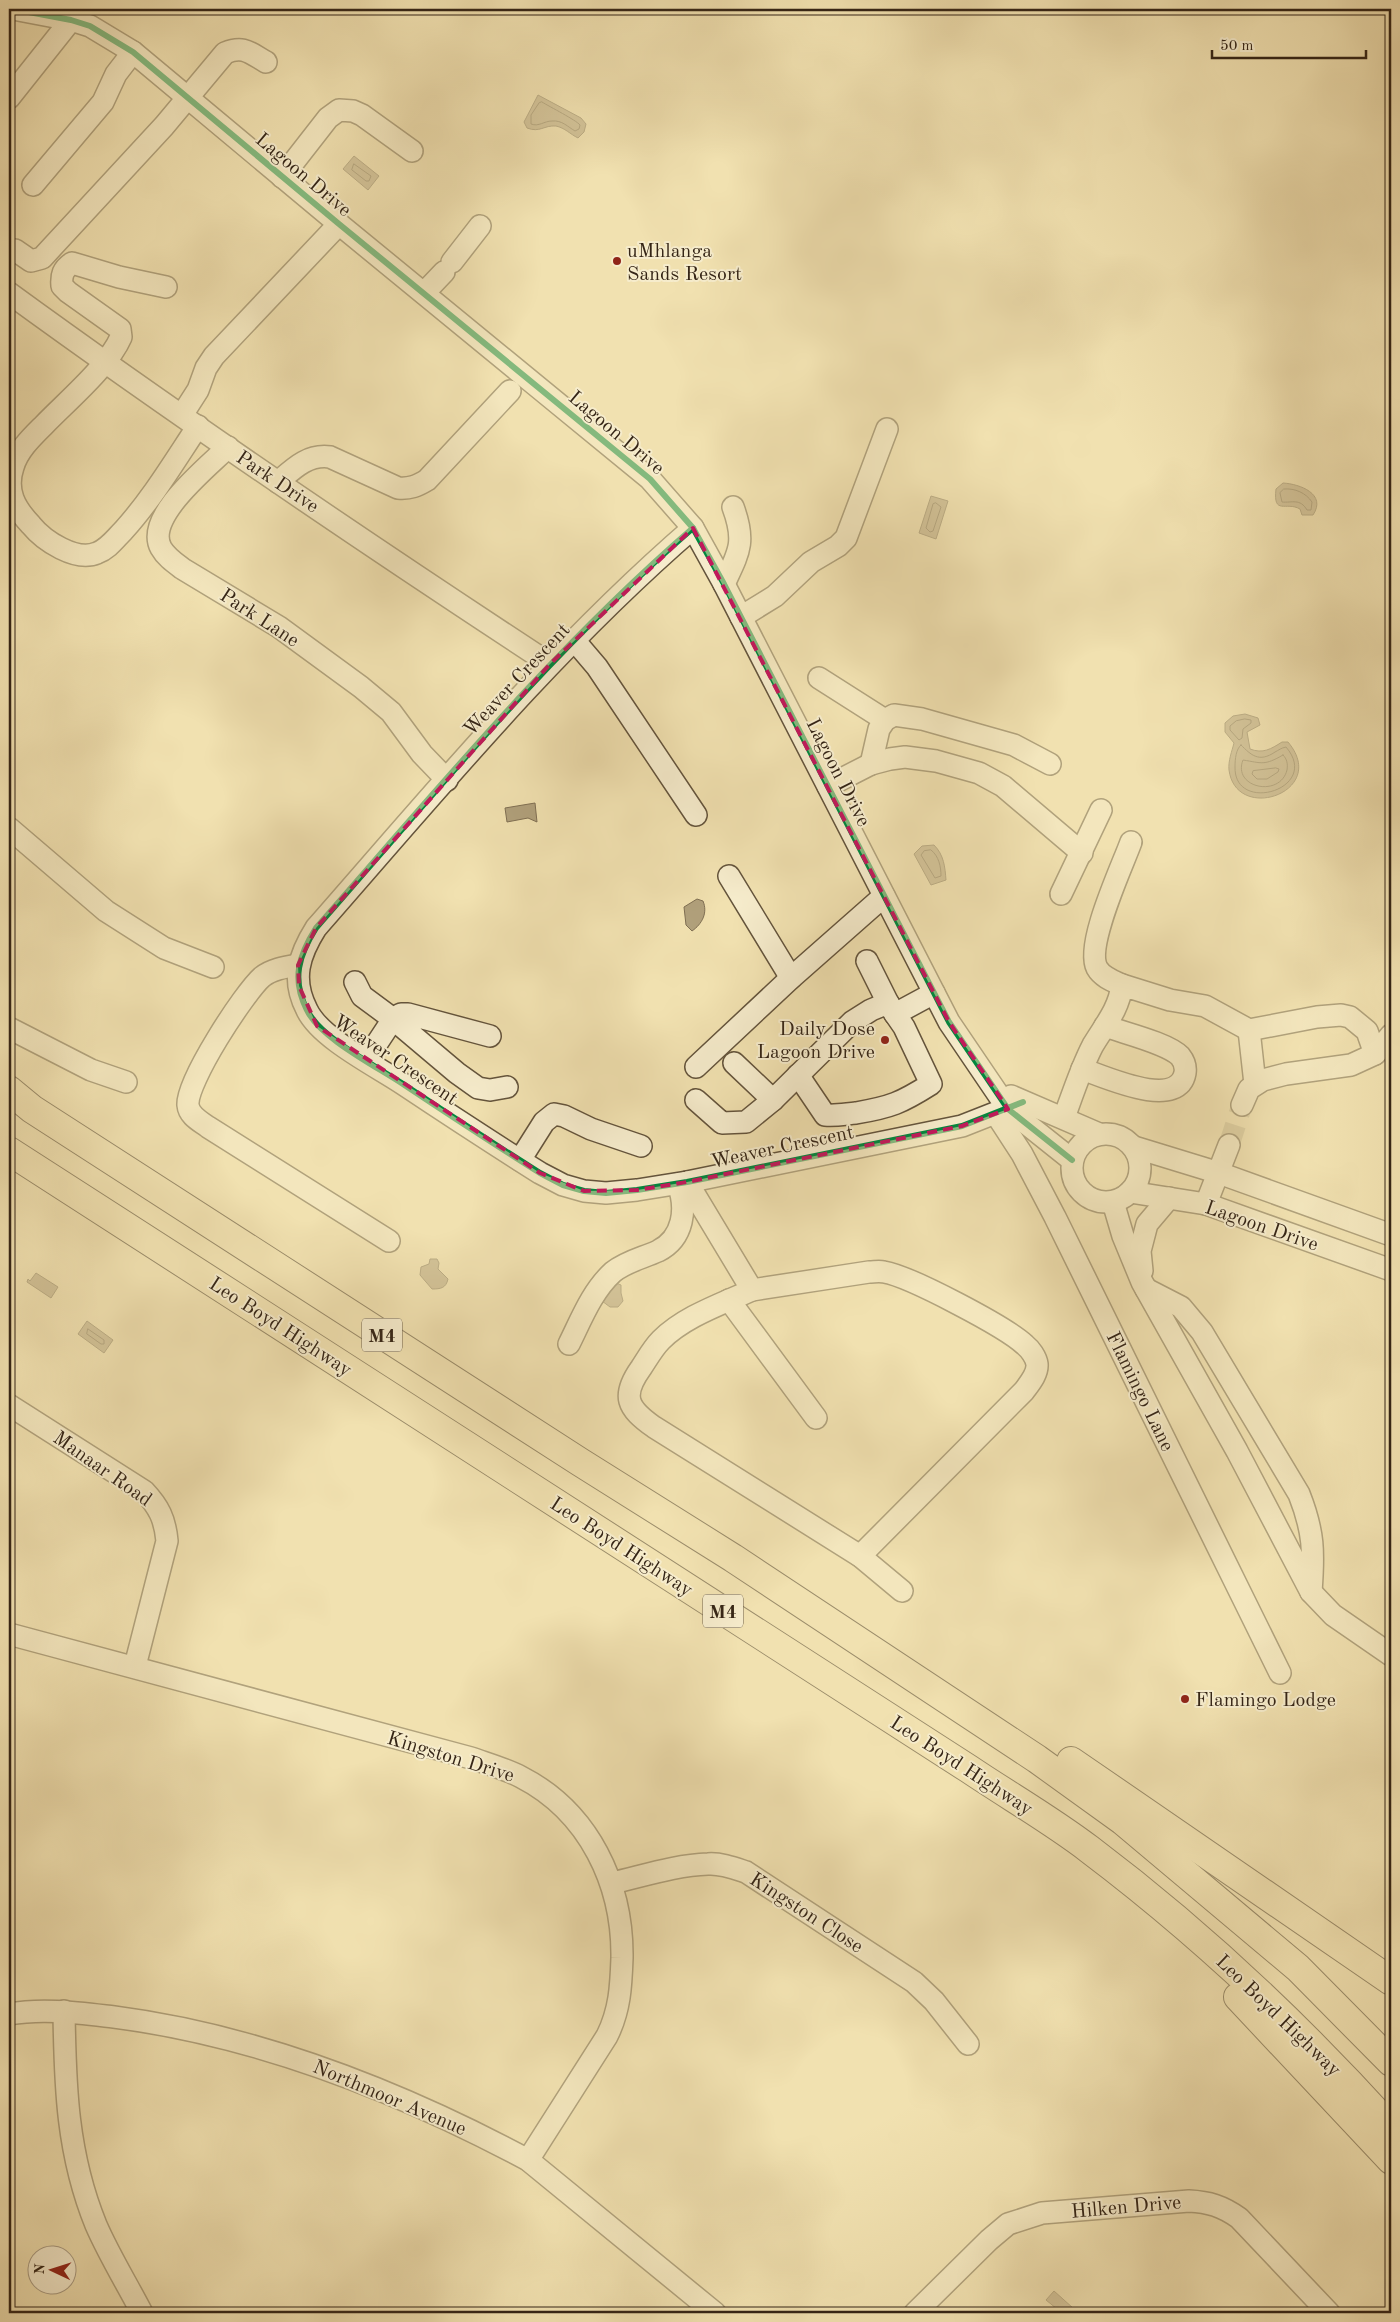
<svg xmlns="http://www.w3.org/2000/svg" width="1400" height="2322" font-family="'Old Standard TT',serif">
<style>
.water{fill:#b1a17c;stroke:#7f6f53}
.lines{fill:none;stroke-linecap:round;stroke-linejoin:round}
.shore{stroke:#736349;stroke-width:1}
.minor-tunnel{stroke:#cbbb91;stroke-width:21;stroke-dasharray:21 11;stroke-linecap:butt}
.minor-casing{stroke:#64543c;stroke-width:24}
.highway-casing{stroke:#352516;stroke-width:30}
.minor{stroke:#f6eccc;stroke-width:21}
.highway{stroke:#f1e1b0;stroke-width:28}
.cycleway-casing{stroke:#f6eccc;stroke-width:9}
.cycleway{stroke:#00873e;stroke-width:6}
.marked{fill:none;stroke:#c2185b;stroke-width:4;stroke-dasharray:10 6;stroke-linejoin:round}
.poi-dot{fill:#8f2418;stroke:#f6eccc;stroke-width:2}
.labels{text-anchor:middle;stroke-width:4;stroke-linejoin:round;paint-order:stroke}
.shield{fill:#f6eccc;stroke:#6f614d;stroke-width:1}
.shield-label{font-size:19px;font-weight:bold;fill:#352516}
.street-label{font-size:20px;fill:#352516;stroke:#f6eccc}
.poi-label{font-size:20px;fill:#352516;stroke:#f6eccc;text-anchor:start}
</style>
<rect width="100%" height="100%" fill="#f1e1b0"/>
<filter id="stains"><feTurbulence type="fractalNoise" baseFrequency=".004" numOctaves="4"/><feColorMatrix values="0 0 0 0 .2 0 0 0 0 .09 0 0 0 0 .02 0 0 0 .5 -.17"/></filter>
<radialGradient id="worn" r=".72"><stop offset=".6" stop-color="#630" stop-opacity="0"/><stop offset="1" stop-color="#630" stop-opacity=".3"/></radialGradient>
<!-- water -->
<g class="water">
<path d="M538,95L581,118L586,124L584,132L578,138C570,134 565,128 556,126C544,125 540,133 527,128L524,122Z"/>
<polygon points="354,156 379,176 368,190 343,169"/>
<path d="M1283,483C1300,484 1327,494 1313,515H1302L1300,509C1286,501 1273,516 1276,489Z"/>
<polygon points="931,496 948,501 936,539 919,533"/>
<path d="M1245,714L1258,718L1260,725L1247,732L1250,749C1263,754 1271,749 1282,742H1288C1330,792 1236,824 1229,770C1228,761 1232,751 1234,743L1225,732V723L1233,716Z"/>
<polygon points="535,803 537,822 528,818 507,822 505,808"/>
<path d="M934,845C944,855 945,867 946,880L931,885L914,854L922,846Z"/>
<path d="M697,899L703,901C708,913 702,924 692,931L686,925L684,907Z"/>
<path d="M430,1259H437L439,1263L438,1269L448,1279C446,1288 441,1289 432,1289L420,1275L421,1267L429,1264Z"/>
<polygon points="36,1273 58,1287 51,1298 27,1282 28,1279 30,1281"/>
<polygon points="616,1283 621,1285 621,1293 623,1301 618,1307 610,1307 602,1301"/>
<polygon points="87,1321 113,1340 104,1353 78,1334"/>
<polygon points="1054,2291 1073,2308 1068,2313 1062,2313 1046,2300"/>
</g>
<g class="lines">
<!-- shore -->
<g class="shore">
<path d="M542,102C550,107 576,120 580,125L579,129L575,131C568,127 562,120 552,121C544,121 539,127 531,124V115L539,103Z"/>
<polygon points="354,164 371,176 369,181 366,181 352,170"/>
<path d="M1284,489C1295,488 1306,493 1312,502L1311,510H1307C1300,498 1292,503 1282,502L1280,493Z"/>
<polygon points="936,503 941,507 933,531 930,532 926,528 933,504"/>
<polygon points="1245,719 1251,720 1251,723 1243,729 1242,738 1239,740 1230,730 1230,726 1236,721"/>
<path d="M1241,745C1251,755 1259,763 1275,752C1279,750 1281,748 1286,747C1322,789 1234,815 1235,767C1235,759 1236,749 1241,745Z"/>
<path d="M1283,755C1287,759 1288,764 1287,770C1280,798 1232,788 1243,760C1262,763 1264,766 1283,755Z"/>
<polygon points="1276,768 1279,769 1278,772 1267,779 1257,779 1252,774 1253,771"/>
<path d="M931,850C939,856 941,867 941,876L935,878L921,855L924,851Z"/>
<polygon points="88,1329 104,1340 104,1344 101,1344 87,1334"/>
</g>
<!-- minor-tunnel -->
<polyline class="minor-tunnel" points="1229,1145 1242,1105"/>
<defs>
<g id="minor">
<polyline points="13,9 71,20 90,26 133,52 339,224 650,479 693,528 724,584 949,1022 1008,1109 1072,1160"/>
<polyline points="9,98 71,20"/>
<polyline points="282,177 328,118 339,110 353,111 362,115 412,151"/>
<polyline points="33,185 103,102 116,74 133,52"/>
<path d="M15,250L31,261L42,258L164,126L225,53C244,45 250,53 266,62"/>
<polyline points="452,262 480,226"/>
<path d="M166,287L119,277L72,263C63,269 61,275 62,286L68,292L120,329L121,337C108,367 67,401 44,425C32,437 18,450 13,467C5,491 15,508 31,525C44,541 76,562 97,553C108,549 115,539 123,531C152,499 174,462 198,426"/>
<path d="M9,293C186,422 367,544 550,664"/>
<polyline points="424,293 444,272"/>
<polyline points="182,415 198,390 206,368 214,356 339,224"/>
<path d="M228,447C208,467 144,517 161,548C166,557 175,563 183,569L279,627L361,687L391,712L422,754L447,780"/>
<path d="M278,482C294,468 308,454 330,457L398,488C410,489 417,486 427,480L510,391"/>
<path d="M693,528C554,648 437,790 316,928C299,955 291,979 307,1010C320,1038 376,1066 403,1084C448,1114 494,1144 540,1173L563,1185L584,1191L606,1193L637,1190L687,1182L962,1126L1023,1102"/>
<path d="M724,584C739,552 746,542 733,507"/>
<polyline points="741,617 775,596 811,562 838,546 846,538 887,429"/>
<polyline points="574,640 597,667 696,815"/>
<polyline points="819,678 885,720"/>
<polyline points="871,764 879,729 885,720 894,715 922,719 1014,745 1050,764"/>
<polyline points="828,786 871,764 890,759 905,757 936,761 979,773 1003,786 1082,853"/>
<polyline points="9,828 106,911 164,948 213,967"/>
<polyline points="729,876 791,978"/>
<polyline points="1061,894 1101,810"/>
<polyline points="867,961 888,1003"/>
<path d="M298,965C286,967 272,969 262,977C244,993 186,1082 188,1105C189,1116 200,1121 208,1127L389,1241"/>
<polyline points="355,982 362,996 393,1019 366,1060"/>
<path d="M1122,985C1113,981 1102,977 1097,968C1085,945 1122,867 1131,842"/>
<polyline points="9,1028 91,1070 126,1082"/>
<polyline points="1249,1030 1255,1084"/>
<polyline points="490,1036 408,1014 401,1014 393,1019 457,1073 478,1088 490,1090 507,1087"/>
<polyline points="1375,1054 1391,1035"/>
<polyline points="734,1063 773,1100"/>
<polyline points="696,1067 791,978 884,896"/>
<path d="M1082,1069C1103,1076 1178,1111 1185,1073C1186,1067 1184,1061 1180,1056C1167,1043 1124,1033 1105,1026"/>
<path d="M798,1075L825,1115C836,1116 845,1114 856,1113C891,1107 901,1103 931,1084L904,1027L895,1014L934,993"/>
<polyline points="1011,1096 1099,1134"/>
<polyline points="696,1100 722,1123 746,1122 773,1100 852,1022 871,1010 888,1003 895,1014"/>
<polyline points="996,1114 1022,1154 1055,1217 1280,1673"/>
<path d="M1064,1118C1073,1093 1081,1068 1093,1045C1105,1025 1119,1009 1122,985L1170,1000L1205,1006L1249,1030L1317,1017L1341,1015L1350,1017L1367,1031L1375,1054L1351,1065L1286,1074L1263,1080L1249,1089L1242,1105"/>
<circle cx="1106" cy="1168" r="34"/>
<polyline points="1134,1147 1219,1173 1391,1235"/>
<polyline points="520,1160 544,1122 554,1114 564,1116 591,1129 641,1146"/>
<path d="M687,1182L752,1290L869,1272C874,1272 879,1271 884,1272C909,1276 1006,1327 1025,1345C1030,1349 1036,1357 1037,1364C1038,1374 1029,1384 1024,1391L860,1556"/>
<polyline points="1130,1192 1206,1204 1391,1270"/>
<polyline points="1113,1202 1123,1236 1142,1282 1237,1451 1311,1592 1333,1615 1391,1655"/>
<polyline points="1206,1204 1229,1145"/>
<polyline points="1142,1271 1140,1251 1147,1224 1169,1198"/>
<path d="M1146,1289L1181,1307L1202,1332L1299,1494C1314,1532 1314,1552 1311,1592"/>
<path d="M752,1290C722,1304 685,1316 661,1340C653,1348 647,1359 641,1368C621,1396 627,1408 654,1427L860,1556L902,1591"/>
<polyline points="729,1300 816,1418"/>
<path d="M569,1344C581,1320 592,1291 613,1272C627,1261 643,1258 658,1251C684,1238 687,1208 678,1184"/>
<path d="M9,1405L144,1491C159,1507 165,1519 167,1541L135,1666"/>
<path d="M9,1634L471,1758C488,1764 506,1769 521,1777C589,1812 623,1884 622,1958C621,1986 620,2010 607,2036L528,2160"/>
<path d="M612,1883C643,1876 676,1865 708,1864C721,1863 734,1868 746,1872L914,1982L934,2001L968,2044"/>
<path d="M64,2011C65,2086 67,2154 96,2225C109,2255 127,2284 142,2313"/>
<path d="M9,2014C44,2008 79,2013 114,2017C260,2036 399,2091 528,2160L715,2313"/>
<path d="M915,2313L989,2240L1008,2224L1042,2213L1189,2201C1209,2202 1222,2206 1239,2218L1329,2313"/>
</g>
<g id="highway">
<polyline points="9,1090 32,1109 580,1462 733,1558 1037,1759 1123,1821 1298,1968 1391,2062"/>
<path d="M9,1151L969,1769C1009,1796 1051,1820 1089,1849C1199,1932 1299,2026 1391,2128"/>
<polyline points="1071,1761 1391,1981"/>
<polyline points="1238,1997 1391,2160"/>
</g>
</defs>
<!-- minor casing -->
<use href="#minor" class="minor-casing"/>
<!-- highway casing -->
<use href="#highway" class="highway-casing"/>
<!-- minor -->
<use href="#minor" class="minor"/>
<!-- highway -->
<use href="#highway" class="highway"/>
<defs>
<g id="cycleway">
<polyline points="13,9 71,20 90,26 133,52 339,224 650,479 693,528 724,584 949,1022 1008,1109 1072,1160"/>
<path d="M693,528C554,648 437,790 316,928C299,955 291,979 307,1010C320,1038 376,1066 403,1084C448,1114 494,1144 540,1173L563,1185L584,1191L606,1193L637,1190L687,1182L962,1126L1023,1102"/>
</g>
</defs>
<!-- cycleway casing -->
<use href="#cycleway" class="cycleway-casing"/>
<!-- cycleway -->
<use href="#cycleway" class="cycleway"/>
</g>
<!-- marked area -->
<path d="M0 0H1400V2322H0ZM693,528L949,1022L1008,1109L962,1126L687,1182L637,1190L584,1191L540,1173L317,1026L299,986L298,965L316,928L550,664Z" fill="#f1e1b0" fill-opacity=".55" fill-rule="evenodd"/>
<path class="marked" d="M693,528L949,1022L1008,1109L962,1126L687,1182L637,1190L584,1191L540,1173L317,1026L299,986L298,965L316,928L550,664Z"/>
<!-- markers -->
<g class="poi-dot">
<circle cx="617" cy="261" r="5"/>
<circle cx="885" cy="1040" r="5"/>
<circle cx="1185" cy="1699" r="5"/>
</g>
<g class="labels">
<!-- shield labels -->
<g class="shield">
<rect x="362" y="1318.5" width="40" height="33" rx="4"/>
<rect x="703" y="1594.5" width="40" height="33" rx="4"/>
</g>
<g class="shield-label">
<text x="382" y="1342">M4</text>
<text x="723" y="1618">M4</text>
</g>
<!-- street labels -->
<g class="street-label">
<text transform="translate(304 174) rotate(40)" y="7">Lagoon Drive</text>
<text transform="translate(617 432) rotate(40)" y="7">Lagoon Drive</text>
<text transform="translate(278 481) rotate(34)" y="7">Park Drive</text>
<text transform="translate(260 617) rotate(33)" y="7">Park Lane</text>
<text transform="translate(516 679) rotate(-47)" y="7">Weaver Crescent</text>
<text transform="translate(839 772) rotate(63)" y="7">Lagoon Drive</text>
<text transform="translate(396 1059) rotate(34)" y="7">Weaver Crescent</text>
<text transform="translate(782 1146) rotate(-12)" y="7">Weaver Crescent</text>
<text transform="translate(1262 1225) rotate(19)" y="7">Lagoon Drive</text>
<text transform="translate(281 1326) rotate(33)" y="7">Leo Boyd Highway</text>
<text transform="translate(1141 1391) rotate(64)" y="7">Flamingo Lane</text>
<text transform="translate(103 1468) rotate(35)" y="7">Manaar Road</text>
<text transform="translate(622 1546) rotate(33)" y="7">Leo Boyd Highway</text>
<text transform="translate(451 1756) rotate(17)" y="7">Kingston Drive</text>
<text transform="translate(962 1765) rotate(33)" y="7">Leo Boyd Highway</text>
<text transform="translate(807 1912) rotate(33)" y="7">Kingston Close</text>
<text transform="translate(1279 2015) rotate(44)" y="7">Leo Boyd Highway</text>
<text transform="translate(390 2097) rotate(23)" y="7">Northmoor Avenue</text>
<text transform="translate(1126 2206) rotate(-5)" y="7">Hilken Drive</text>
</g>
<!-- poi labels -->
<g class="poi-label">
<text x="627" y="257">uMhlanga<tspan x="627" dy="23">Sands Resort</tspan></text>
<text x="875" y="1035" text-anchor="end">Daily Dose<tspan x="875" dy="23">Lagoon Drive</tspan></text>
<text x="1195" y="1706">Flamingo Lodge</text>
</g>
</g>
<!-- margin -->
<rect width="1400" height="2322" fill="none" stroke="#f1e1b0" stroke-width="30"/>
<rect x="10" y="10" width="1380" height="2302" fill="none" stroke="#352516" stroke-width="2.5"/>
<rect x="15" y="15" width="1370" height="2292" fill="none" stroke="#352516"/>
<!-- north arrow -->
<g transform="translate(52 2270) rotate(274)"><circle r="24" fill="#f6eccc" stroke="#a99c83"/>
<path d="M0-4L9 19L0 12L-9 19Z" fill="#8f2418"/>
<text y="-8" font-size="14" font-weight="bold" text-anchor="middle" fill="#352516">N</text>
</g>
<!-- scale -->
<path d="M1212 50v8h154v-8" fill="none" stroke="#352516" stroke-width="2.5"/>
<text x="1220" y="50" font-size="15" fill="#352516" stroke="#f6eccc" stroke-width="4" paint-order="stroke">50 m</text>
<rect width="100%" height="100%" filter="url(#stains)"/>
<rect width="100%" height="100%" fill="url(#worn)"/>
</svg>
